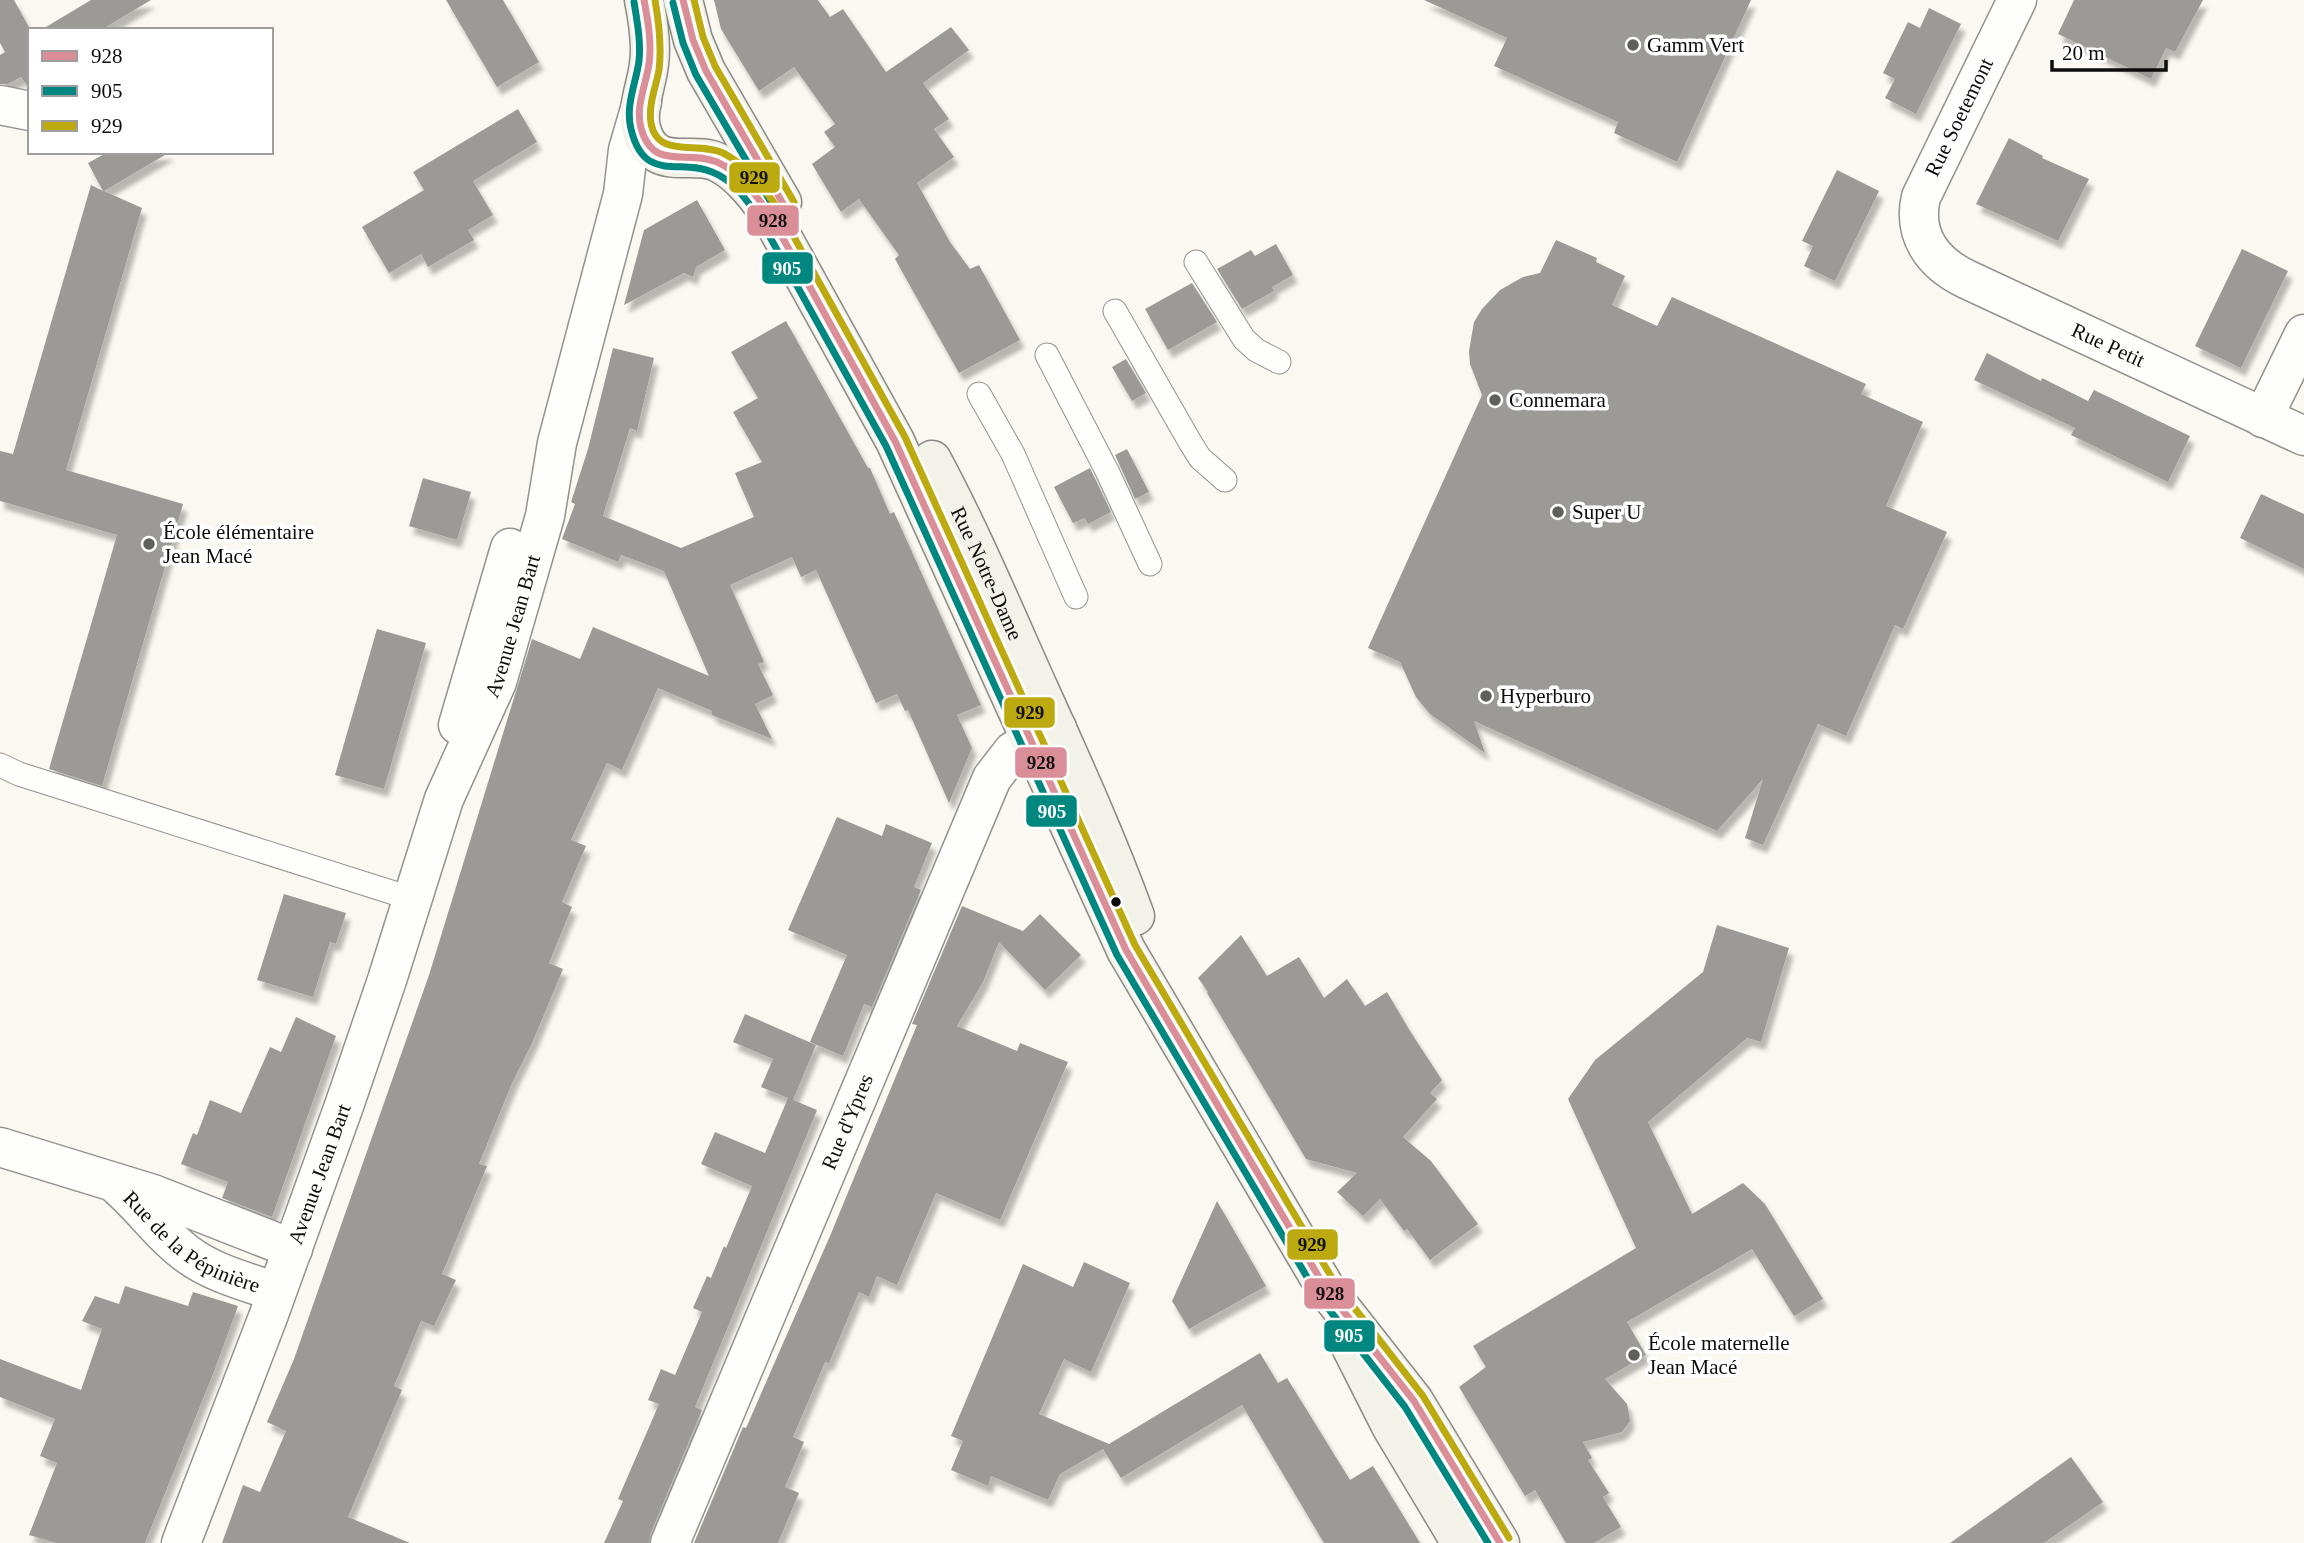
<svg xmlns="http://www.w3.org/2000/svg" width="2304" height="1543" font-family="Georgia,serif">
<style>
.building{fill:#9c9a96;filter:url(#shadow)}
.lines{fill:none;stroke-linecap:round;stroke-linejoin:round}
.service-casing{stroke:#93928f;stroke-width:25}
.minor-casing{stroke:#93928f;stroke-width:41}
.secondary-casing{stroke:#8a8985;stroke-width:41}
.service{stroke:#fefefd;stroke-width:23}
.minor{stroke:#fefefd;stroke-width:38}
.secondary{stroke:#f3f2e9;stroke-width:38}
.bus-1-casing{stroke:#fff;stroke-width:12}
.bus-2-casing{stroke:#fff;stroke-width:12}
.bus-3-casing{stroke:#fff;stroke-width:12}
.bus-1{stroke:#da8e98;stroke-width:7}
.bus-2{stroke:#008780;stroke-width:7}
.bus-3{stroke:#bdaa10;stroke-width:7}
.poi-dot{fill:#5f5f5c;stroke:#fff;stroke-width:2.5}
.bus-dot{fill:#0c0c0c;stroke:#fff;stroke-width:2.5}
.labels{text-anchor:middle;stroke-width:7;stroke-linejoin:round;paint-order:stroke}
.poi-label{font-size:21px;fill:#0c0c0c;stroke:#fff;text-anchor:start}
.street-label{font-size:21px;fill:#0c0c0c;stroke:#fff}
.line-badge{stroke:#fff;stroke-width:2.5}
.badge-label{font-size:19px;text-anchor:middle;font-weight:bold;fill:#fff}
.pale-badge-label{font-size:19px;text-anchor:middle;font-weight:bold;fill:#111}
</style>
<defs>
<filter id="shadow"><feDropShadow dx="4.5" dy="8" stdDeviation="2" flood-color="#0004"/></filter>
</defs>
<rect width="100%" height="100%" fill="#faf8f0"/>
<!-- building -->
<g class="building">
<polygon points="0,0 14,0 30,29 30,89 21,77 8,84 0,84 0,55 5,52 0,43"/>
<polygon points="91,0 151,0 101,30 41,30"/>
<polygon points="446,0 503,0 539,62 497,87"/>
<polygon points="714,0 818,0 830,17 843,9 886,72 951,27 969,50 923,83 949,119 934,129 954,157 917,183 950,242 970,269 979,265 1020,340 959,373 895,259 899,255 859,199 841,212 812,164 835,147 824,132 835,124 794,67 759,91 721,29"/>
<polygon points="1424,0 1751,0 1677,162 1614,133 1618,122 1494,66 1507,38"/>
<polygon points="2074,0 2203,0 2175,52 2166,48 2151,79 2058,34"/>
<polygon points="1929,8 1961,24 1916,114 1885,98 1895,79 1883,73 1908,22 1920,28"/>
<polygon points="518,109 537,142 473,181 493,215 468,230 474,240 428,267 421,254 389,273 362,227 424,190 413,172"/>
<polygon points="2009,138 2043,156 2042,158 2089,179 2058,241 1976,204"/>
<polygon points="108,152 170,152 104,191 142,208 66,470 183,504 102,786 49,769 117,535 0,501 0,451 13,454 91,185 103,191 88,163"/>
<polygon points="1837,170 1879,191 1835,281 1804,266 1813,246 1802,241"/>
<polygon points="697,200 725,250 696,267 693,277 684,273 624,305 644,230"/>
<polygon points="1556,240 1597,258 1596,262 1625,276 1612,305 1657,326 1672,297 1866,384 1861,394 1923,422 1886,506 1947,532 1903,629 1895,625 1846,736 1818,724 1763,845 1745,838 1763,779 1717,831 1474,721 1485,753 1430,714 1416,697 1400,662 1368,648 1482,395 1470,364 1469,351 1474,322 1482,309 1500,290 1523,277 1540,273"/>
<polygon points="1276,244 1293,275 1272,287 1274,291 1242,309 1217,269 1251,250 1255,256"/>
<polygon points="2242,249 2288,271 2241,368 2195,346"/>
<polygon points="1192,283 1217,322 1168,350 1145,309"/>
<polygon points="786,321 868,468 870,468 890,514 894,512 981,705 957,715 972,748 949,803 908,710 905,711 897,694 876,703 816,570 801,577 792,557 730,585 764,662 758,664 773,695 755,704 772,739 712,715 712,711 658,688 622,770 607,763 571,840 586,846 562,902 572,907 549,963 563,969 533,1041 512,1083 479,1164 487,1166 442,1274 456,1280 434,1326 421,1321 394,1386 402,1390 348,1517 410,1543 222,1543 243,1485 260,1492 286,1431 267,1422 294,1359 429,975 532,639 580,659 593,627 709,676 664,571 621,555 618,562 562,539 575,504 571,502 588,449 613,348 654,358 637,431 630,428 603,516 681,548 754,517 735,473 762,462 733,412 758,398 731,352"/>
<polygon points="1987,353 2041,381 2042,378 2088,401 2094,390 2190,436 2168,482 2071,435 2075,428 1974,380"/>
<polygon points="1126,359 1146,393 1132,401 1112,367"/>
<polygon points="1127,449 1149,492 1135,499 1115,455"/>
<polygon points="1090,468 1111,512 1088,524 1085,518 1073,523 1054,487"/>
<polygon points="423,478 471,492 457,540 409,526"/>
<polygon points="2261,494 2304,514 2304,569 2240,538"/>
<polygon points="377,629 426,643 384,789 335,775"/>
<polygon points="837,817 882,836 886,824 932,843 914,887 921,890 872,1007 864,1004 843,1056 810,1042 847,955 788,930"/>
<polygon points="284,894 346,913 336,944 330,942 313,997 257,980"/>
<polygon points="962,906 1023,931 1040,914 1081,955 1045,990 999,942 983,982 957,1026 1017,1051 1020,1043 1068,1062 1000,1220 936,1193 897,1285 877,1276 869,1297 859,1292 829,1363 825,1362 793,1437 804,1442 785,1487 799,1493 778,1543 694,1543 743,1427 746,1428 830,1236 917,1025 912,1024"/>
<polygon points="1717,925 1789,948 1761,1042 1747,1038 1648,1122 1692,1214 1743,1183 1765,1204 1823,1299 1794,1316 1752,1249 1627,1322 1646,1355 1605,1379 1627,1404 1630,1421 1622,1432 1583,1442 1592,1458 1588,1460 1609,1493 1603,1497 1621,1527 1594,1543 1566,1543 1535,1490 1525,1496 1459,1387 1486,1367 1473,1346 1636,1248 1568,1099 1595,1060 1703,972"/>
<polygon points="1241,935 1267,976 1299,957 1324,998 1347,979 1365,1006 1387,992 1410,1031 1442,1080 1430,1093 1437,1099 1403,1137 1431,1161 1478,1224 1430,1260 1407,1229 1404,1231 1380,1199 1363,1216 1337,1192 1357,1173 1306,1159 1207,993 1208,992 1198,978"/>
<polygon points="745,1014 816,1045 793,1100 817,1110 695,1407 702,1410 650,1535 649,1543 604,1543 623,1501 618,1499 659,1404 648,1400 661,1369 675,1375 702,1312 693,1308 707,1276 711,1278 724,1246 726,1248 752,1186 701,1164 715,1132 765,1153 788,1098 761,1087 773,1059 733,1042"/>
<polygon points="296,1017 336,1036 272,1217 222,1198 228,1182 181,1164 193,1133 197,1135 210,1100 241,1113 270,1047 281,1052"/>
<polygon points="1217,1201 1266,1286 1189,1329 1172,1301"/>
<polygon points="1084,1262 1130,1283 1091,1372 1064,1359 1039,1414 1109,1444 1260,1353 1278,1383 1287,1378 1350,1480 1373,1466 1420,1543 1324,1543 1242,1405 1121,1478 1103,1449 1060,1474 1048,1500 991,1476 988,1486 951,1470 963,1441 951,1436 1023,1264 1073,1287"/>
<polygon points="125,1286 188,1306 193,1292 238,1306 215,1369 145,1543 56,1543 29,1535 57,1463 40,1456 55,1419 0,1397 0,1359 81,1390 102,1329 82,1321 95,1296 119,1304"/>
<polygon points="2071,1457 2103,1502 2044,1543 1950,1543"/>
</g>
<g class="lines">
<defs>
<g id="service">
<polyline points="1196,262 1244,339 1256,350 1279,362"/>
<polyline points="1115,311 1190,442 1200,458 1225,480"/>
<polyline points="1047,355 1108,473 1150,564"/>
<polyline points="979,394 1013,454 1076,597"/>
<polyline points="0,765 19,774 413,899"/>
</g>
<g id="minor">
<path id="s1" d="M2017,0L1921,197C1912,235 1933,263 1966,279L2304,436"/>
<polyline points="0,105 30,111"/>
<polyline points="2263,418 2304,334"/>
<polyline points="458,725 510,548"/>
<polyline points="0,1147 153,1194 293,1249"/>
<path id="s2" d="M119,1187C143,1208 163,1237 190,1256C215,1274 248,1282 276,1292"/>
<path id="s3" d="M181,1543L268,1317L345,1103L387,980L444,799L497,682L545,516L557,443L623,194L628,150L642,102"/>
<path id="s4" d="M670,1543L992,778L1013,751L1057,728"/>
</g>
<g id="secondary">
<path d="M644,0C648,20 652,44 649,64C647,84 636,108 641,128C653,174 691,150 717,162C740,173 757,196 770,215L895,441L1126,950L1326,1289L1414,1401L1500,1543"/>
<polyline points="683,0 693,40 706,71 782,202"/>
<path id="s5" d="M932,460C968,527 998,597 1029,667C1066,749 1104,831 1135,916"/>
<polyline points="1347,1339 1391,1426 1461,1543"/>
</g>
</defs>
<!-- service casing -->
<use href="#service" class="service-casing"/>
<!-- minor casing -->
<use href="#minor" class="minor-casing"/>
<!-- secondary casing -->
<use href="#secondary" class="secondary-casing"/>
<!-- service -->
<use href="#service" class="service"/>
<!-- minor -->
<use href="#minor" class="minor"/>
<!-- secondary -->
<use href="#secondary" class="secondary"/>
<defs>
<g id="bus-1">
<path d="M644,0C648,21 652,43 649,64C646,85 635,107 641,128C653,172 687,149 717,162C740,172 756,195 770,215L895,441L1126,950L1326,1289L1414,1401L1500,1543"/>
<polyline points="683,0 693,40 706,71 785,207"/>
</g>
<g id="bus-2">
<path d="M634,2C637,21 641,41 639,61C636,83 625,106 631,129C644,184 680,158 712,172C734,180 749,203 761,221L886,446L1117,955L1317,1294L1405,1407L1488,1543"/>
<polyline points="673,3 683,43 696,75 776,211"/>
</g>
<g id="bus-3">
<path d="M655,0C659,23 662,46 659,70C656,87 648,105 651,123C657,159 698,141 723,153C747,165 764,188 779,210L905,437L1135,945L1335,1283L1423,1396L1509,1538"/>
<polyline points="694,0 703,37 715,66 794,202"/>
</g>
</defs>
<!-- bus-1 casing -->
<use href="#bus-1" class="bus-1-casing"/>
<!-- bus-2 casing -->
<use href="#bus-2" class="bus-2-casing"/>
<!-- bus-3 casing -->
<use href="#bus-3" class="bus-3-casing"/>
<!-- bus-1 -->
<use href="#bus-1" class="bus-1"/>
<!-- bus-2 -->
<use href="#bus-2" class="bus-2"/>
<!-- bus-3 -->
<use href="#bus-3" class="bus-3"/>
</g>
<!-- markers -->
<g class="poi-dot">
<circle cx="1633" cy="45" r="7"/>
<circle cx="1495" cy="400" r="7"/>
<circle cx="1558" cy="512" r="7"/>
<circle cx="149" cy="544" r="7"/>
<circle cx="1486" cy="696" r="7"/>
<circle cx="1634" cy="1355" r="7"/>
</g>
<circle class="bus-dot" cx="1116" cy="902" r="6"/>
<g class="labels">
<!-- poi labels -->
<g class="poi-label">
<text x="1647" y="52">Gamm Vert</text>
<text x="1509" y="407">Connemara</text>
<text x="1572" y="519">Super U</text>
<text x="163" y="539">École élémentaire<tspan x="163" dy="24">Jean Macé</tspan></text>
<text x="1500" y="703">Hyperburo</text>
<text x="1648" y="1350">École maternelle<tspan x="1648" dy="24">Jean Macé</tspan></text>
</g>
<!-- street labels -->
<g class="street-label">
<text transform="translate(1959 117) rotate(-64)" y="7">Rue Soetemont</text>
<text dy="7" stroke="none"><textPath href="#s1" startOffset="478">Rue Petit</textPath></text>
<text dy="7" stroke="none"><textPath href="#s5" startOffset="126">Rue Notre-Dame</textPath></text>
<text dy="7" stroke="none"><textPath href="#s3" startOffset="976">Avenue Jean Bart</textPath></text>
<text dy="7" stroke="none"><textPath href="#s4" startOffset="457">Rue d'Ypres</textPath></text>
<text dy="7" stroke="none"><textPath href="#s3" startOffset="394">Avenue Jean Bart</textPath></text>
<text dy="7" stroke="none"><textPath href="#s2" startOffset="93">Rue de la Pépinière</textPath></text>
</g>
</g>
<g class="line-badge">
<rect x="728" y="161" width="53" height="33" rx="7" fill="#bdaa10"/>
<rect x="746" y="204" width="54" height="33" rx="7" fill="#da8e98"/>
<rect x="761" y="251" width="53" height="34" rx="7" fill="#008780"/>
<rect x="1003" y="696" width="53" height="33" rx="7" fill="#bdaa10"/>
<rect x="1014" y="746" width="54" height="33" rx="7" fill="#da8e98"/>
<rect x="1025" y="794" width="53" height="34" rx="7" fill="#008780"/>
<rect x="1286" y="1228" width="53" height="33" rx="7" fill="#bdaa10"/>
<rect x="1303" y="1277" width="53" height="33" rx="7" fill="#da8e98"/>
<rect x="1323" y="1319" width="53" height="34" rx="7" fill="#008780"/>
</g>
<g class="badge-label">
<text x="787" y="275">905</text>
<text x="1052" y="818">905</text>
<text x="1349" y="1342">905</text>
</g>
<g class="pale-badge-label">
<text x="754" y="184">929</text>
<text x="773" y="227">928</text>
<text x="1030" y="719">929</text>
<text x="1041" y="769">928</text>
<text x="1312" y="1251">929</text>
<text x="1330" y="1300">928</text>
</g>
<!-- legend -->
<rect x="28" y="28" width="245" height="126" fill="#ffffff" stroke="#9e9e9e" stroke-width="2"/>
<rect x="42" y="51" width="35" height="10" fill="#da8e98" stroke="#9e9e9e" stroke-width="2"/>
<text x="91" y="63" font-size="21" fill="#0c0c0c">928</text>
<rect x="42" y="86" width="35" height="10" fill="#008780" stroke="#9e9e9e" stroke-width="2"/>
<text x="91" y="98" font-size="21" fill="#0c0c0c">905</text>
<rect x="42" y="121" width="35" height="10" fill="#bdaa10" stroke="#9e9e9e" stroke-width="2"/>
<text x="91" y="133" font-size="21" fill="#0c0c0c">929</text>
<!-- scale -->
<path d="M2052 60v10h114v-10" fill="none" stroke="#0c0c0c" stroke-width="3.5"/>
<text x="2062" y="60" font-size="21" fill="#0c0c0c" stroke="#ffffff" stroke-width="5" paint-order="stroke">20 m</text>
</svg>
